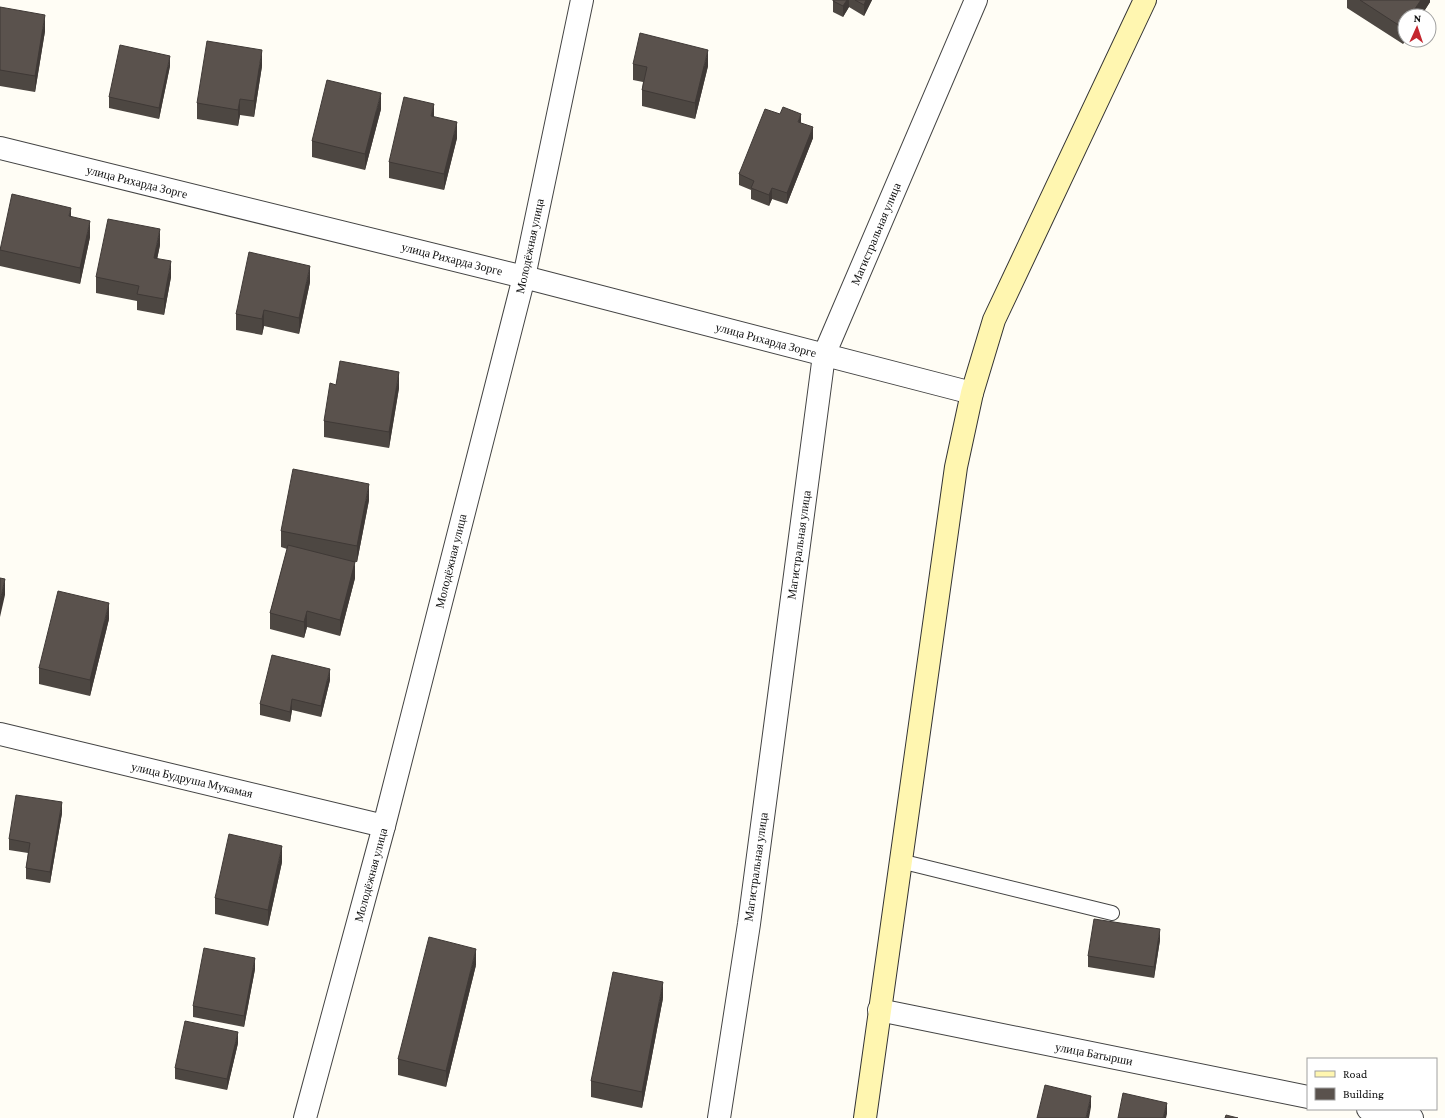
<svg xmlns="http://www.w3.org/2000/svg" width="1445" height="1118" font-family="'Crimson Pro',serif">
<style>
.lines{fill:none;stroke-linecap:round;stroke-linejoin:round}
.lane-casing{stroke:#444;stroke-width:16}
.street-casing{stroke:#444;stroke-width:24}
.secondary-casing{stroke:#333;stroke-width:24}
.lane{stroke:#fff;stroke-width:14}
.street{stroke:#fff;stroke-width:22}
.secondary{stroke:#fff6b0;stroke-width:22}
.wall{fill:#4d4742}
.shaded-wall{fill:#3f3936}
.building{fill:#5a524d;stroke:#3f3936}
.labels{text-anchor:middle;stroke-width:4;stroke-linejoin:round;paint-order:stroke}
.street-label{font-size:12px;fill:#111;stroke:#fff}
</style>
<rect width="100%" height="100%" fill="#fffdf5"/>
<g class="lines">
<defs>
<polyline id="lane" points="900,861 1112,913"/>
<g id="street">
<polyline points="0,148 524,277 972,393"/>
<polyline points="0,734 384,826"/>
<polyline points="879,1010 1308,1097"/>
<polyline points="1368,1109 1412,1118"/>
<polyline points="305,1118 384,826 524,277 582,0"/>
<polyline points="719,1118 749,924 824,355 976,0"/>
</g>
<polyline id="secondary" points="865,1118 956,467 972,393 994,320 1145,0"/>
</defs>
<!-- lane casing -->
<use href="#lane" class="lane-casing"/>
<!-- street casing -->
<use href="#street" class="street-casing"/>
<!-- secondary casing -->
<use href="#secondary" class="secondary-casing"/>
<!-- lane -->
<use href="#lane" class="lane"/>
<!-- street -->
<use href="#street" class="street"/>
<!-- secondary -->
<use href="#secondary" class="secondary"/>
</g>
<!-- wall -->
<g class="wall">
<polygon points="833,0 872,0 864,16 849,7 843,17 833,12"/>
<polygon points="1347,0 1430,0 1430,2 1421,16 1405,16 1405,40 1403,44 1347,8"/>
<polygon points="0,7 45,31 35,92 0,86"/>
<polygon points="633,64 708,66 695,119 642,106 642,90 643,82 633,80"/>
<polygon points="170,66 159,119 109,108 109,97"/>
<polygon points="262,66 254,117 240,115 238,126 197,119 197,103"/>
<polygon points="381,109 365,170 312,157 312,141"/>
<polygon points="434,117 457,138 444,190 389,178 389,162"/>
<polygon points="801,123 813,138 787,204 772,199 769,206 751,199 751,190 739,185 739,174"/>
<polygon points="71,217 90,237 80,284 0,266 0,248"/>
<polygon points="160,245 157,259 171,277 164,315 137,310 137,301 96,293 96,277"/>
<polygon points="310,282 299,334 264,326 262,335 236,330 236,314"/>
<polygon points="336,385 399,388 389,448 324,437 324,421"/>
<polygon points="369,500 357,562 354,562 355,578 340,636 307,627 304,638 270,629 270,613 287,549 281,547 281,531"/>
<polygon points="109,619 90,696 39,684 39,668"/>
<polygon points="330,680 321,717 292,710 290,722 260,715 260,704"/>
<polygon points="62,813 50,883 26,879 26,868 28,853 9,850 9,839"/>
<polygon points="282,862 268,926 215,914 215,898"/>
<polygon points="1160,940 1154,978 1088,967 1088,956"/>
<polygon points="476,965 446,1087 398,1075 398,1059"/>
<polygon points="255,969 244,1027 193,1017 193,1006"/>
<polygon points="663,998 642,1108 591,1097 591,1081"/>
<polygon points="238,1043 227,1090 175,1079 175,1068"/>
</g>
<!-- shaded-wall -->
<g class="shaded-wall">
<polygon points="847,0 849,0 849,7 843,17 843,6"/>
<polygon points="866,0 872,0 864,16 864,5"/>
<polygon points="1421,0 1430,0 1430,2 1421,16 1410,16"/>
<polygon points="45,15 45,31 35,92 35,76"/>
<polygon points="1405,24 1405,40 1403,44 1403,28"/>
<polygon points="262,50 262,66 254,117 254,101"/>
<polygon points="708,50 708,66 695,119 695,103"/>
<polygon points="170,56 170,66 159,119 159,108"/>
<polygon points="381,93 381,109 365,170 365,154"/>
<polygon points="240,99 240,115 238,126 238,110"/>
<polygon points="434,104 434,120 431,116"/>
<polygon points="801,114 801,125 798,122"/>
<polygon points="457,122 457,138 444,190 444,174"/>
<polygon points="813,127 813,138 787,204 787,193"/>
<polygon points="772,188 772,199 769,206 769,195"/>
<polygon points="71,208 71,224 69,216"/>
<polygon points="90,221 90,237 80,284 80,268"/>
<polygon points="160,229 160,245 154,274 154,258"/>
<polygon points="171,261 171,277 164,315 164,299"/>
<polygon points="310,266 310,282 299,334 299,318"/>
<polygon points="264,310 264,326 262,335 262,319"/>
<polygon points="399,372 399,388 389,448 389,432"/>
<polygon points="369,484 369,500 357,562 357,546"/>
<polygon points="355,562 355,578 340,636 340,620"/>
<polygon points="5,579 5,595 0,617 0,601"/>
<polygon points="109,603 109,619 90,696 90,680"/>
<polygon points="307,611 307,627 304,638 304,622"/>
<polygon points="330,669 330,680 321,717 321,706"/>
<polygon points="292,699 292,710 290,722 290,712"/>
<polygon points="62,802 62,813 50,883 50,872"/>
<polygon points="282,846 282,862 268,926 268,910"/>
<polygon points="1160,929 1160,940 1154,978 1154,967"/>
<polygon points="476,949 476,965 446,1087 446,1071"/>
<polygon points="255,958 255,969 244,1027 244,1016"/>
<polygon points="663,982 663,998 642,1108 642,1092"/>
<polygon points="238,1032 238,1043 227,1090 227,1079"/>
<polygon points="1091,1096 1091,1107 1089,1118 1086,1118"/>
<polygon points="1167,1103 1167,1114 1166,1118 1163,1118"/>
</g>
<!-- building -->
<g class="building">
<polygon points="833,0 847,0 843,6 833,1"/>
<polygon points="855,0 866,0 864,5"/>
<polygon points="1360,0 1421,0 1410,16 1405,16 1405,24 1403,28"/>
<polygon points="0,7 45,15 35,76 0,70"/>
<polygon points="640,33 708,50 695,103 642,90 647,67 633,64"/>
<polygon points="207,41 262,50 254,101 240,99 238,110 197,103"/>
<polygon points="120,45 170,56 159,108 109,97"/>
<polygon points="327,80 381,93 365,154 312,141"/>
<polygon points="404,97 434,104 431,116 457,122 444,174 389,162"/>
<polygon points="783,107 801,114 798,122 813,127 787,193 772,188 769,195 751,188 754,181 739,174 765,109 780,114"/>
<polygon points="12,194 71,208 69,216 90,221 80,268 0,250"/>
<polygon points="108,219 160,229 154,258 171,261 164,299 137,294 139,286 96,277"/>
<polygon points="249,252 310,266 299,318 264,310 262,319 236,314"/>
<polygon points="340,361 399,372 389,432 324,421 330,383 336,385"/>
<polygon points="293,469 369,484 357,546 281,531"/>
<polygon points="288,545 355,562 340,620 307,611 304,622 270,613"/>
<polygon points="0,578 5,579 0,601"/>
<polygon points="58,591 109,603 90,680 39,668"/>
<polygon points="272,655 330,669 321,706 292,699 290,712 260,704"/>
<polygon points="16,795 62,802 50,872 26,868 30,843 9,839"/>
<polygon points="229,834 282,846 268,910 215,898"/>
<polygon points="1094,919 1160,929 1154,967 1088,956"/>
<polygon points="429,937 476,949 446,1071 398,1059"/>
<polygon points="204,948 255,958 244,1016 193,1006"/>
<polygon points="613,972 663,982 642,1092 591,1081"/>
<polygon points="185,1021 238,1032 227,1079 175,1068"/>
<polygon points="1045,1085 1091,1096 1086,1118 1037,1118"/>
<polygon points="1123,1093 1167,1103 1163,1118 1118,1118"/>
<polygon points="1226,1115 1238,1118 1225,1118"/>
</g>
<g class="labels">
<!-- street labels -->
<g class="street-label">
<text transform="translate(137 182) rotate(14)" y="4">улица Рихарда Зорге</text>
<text transform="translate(876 234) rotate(-67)" y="4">Магистральная улица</text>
<text transform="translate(530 246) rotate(-78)" y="4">Молодёжная улица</text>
<text transform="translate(452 259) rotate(14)" y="4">улица Рихарда Зорге</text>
<text transform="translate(766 340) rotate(15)" y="4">улица Рихарда Зорге</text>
<text transform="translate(799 545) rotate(-82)" y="4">Магистральная улица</text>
<text transform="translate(451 561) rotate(-76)" y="4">Молодёжная улица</text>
<text transform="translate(192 780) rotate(13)" y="4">улица Будруша Мукамая</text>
<text transform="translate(756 867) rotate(-82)" y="4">Магистральная улица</text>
<text transform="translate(371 875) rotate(-75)" y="4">Молодёжная улица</text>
<text transform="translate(1094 1054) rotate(11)" y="4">улица Батырши</text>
</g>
</g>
<!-- legend -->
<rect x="1307" y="1058" width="130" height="52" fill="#ffffff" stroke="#a0a0a0"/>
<rect x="1315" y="1071" width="20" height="6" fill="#fff6b0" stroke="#a0a0a0"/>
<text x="1343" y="1078" font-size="12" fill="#111111">Road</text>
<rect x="1315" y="1088" width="20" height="12" fill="#5a524d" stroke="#a0a0a0"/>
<text x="1343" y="1098" font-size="12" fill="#111111">Building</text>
<!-- north arrow -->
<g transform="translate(1417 28) rotate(3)"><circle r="19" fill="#ffffff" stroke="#a0a0a0"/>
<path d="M0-3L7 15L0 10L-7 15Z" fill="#c4262e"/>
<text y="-6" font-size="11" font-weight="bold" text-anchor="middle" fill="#111111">N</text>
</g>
</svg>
